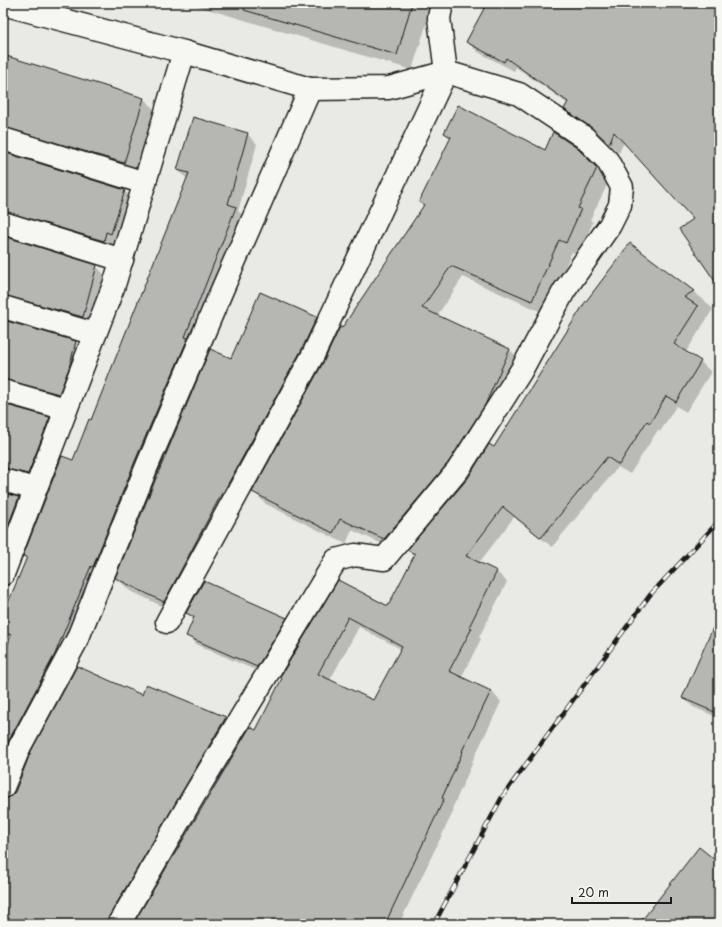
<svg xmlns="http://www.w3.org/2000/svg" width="722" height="927" font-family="'Playpen Sans',sans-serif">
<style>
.shadow{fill:#0003;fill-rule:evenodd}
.building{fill:#b6b6b3;stroke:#1c1c1c;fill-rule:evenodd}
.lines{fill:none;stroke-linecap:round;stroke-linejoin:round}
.minor-casing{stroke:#1c1c1c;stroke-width:25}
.minor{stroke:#f6f6f2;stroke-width:22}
.rail-casing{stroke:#1c1c1c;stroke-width:4.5}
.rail{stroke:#f6f6f2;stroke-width:3;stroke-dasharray:9;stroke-linecap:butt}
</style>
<rect width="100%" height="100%" fill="#e9e9e5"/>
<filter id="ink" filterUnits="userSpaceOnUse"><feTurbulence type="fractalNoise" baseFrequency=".025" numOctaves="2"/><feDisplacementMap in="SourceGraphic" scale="8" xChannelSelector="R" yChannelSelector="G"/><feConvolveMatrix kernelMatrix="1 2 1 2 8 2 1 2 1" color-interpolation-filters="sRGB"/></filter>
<g filter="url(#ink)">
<!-- shadow -->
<g class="shadow">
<polygon points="187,3 433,3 412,70"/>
<polygon points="478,3 719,3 719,286 694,220 624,142 619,153 603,138 576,119 566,109 568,104 516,67 514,71 478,52 468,42 486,7"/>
<polygon points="3,56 144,99 156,111 136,175 3,148 3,153 124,191 137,203 116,253 3,232 3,237 96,266 109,279 95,329 3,316 3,321 76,342 88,355 71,406 3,400 3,405 49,418 62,431 41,486 3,489 3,494 18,498 31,511 3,557"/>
<polygon points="445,133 545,151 576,148 609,181 590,220 593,222 579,255 572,252 544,313 463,277 437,316 510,350 522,362 397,551 352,530 346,544 266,504 254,492 342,329 424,206 420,202 451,139"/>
<polygon points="247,134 257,144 238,211 246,218 3,789 3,662 11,640 3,634 3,617 27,558 25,556 73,461 92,421 188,180 178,170"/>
<path d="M630,245L703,299L713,309L686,352L701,362L711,372L686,412L676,406L660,432L658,430L630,474L618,467L552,547L514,517L479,563L497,572L507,582L479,637L481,639L461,678L491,691L501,702L472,762H473L452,809L454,810L399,924H135L257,731L339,581L388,607L414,556L409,550L494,448ZM359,627L401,649L374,701L330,680Z"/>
<polygon points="316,318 329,330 176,613 129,590 117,578"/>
<polygon points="187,613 286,619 295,628 266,675 196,644 187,635 194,619"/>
<polygon points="719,645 719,718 693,707 684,698"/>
<polygon points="147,686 226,718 236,728 121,924 3,924 3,800 11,798 142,696"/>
</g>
<!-- building -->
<g class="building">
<polygon points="245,3 412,3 397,55 244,10"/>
<polygon points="487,3 719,3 719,287 679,229 693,219 614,132 609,144 592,128 564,109 568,102 506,58 504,62 466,42"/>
<polygon points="3,55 144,98 124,163 3,127"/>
<polygon points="458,105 545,150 553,132 577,148 597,168 578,208 581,209 566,243 559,240 532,301 451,266 422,308 510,349 485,405 448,463 384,539 340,519 333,533 252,492 324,361 340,327 342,328 424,205 419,202 451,137 444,133"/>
<polygon points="193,117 248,133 228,204 236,207 185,337 188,338 135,461 93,567 91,566 55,654 9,740 3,754 3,659 11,635 3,632 3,615 27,557 23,556 62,456 73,460 89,419 91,420 189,173 177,170"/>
<polygon points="3,152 125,190 111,234 106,232 104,241 3,211"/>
<polygon points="3,236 97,265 83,317 3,295"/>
<path d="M630,243L694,291L684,297L698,306L674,344L701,361L676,402L666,396L650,423L647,421L619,465L607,457L541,538L503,507L466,556L497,571L469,627L472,628L449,671L491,691L462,751H463L442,798L444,799L385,924H133L250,727L256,730L282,678L280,677L338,580L388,606L415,554L407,550L468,478L489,444L494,447L584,304ZM348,617L402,646L373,700L318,674Z"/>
<polygon points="260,292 317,317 302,349 223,493 222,493 164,602 115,578 159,471 210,349 231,358"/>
<polygon points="3,320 76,341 69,368 59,394 3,379"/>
<polygon points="3,404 50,417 28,474 3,468"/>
<polygon points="3,493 19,497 3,539"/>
<polygon points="204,581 287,618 257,667 186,636 194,617 186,613"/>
<polygon points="719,614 719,714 682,698"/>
<polygon points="77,666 142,695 146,684 226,717 108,918 107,924 3,924 3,799 10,797 15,792 31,751"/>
<polygon points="699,847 719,863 719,924 639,924"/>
</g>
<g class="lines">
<defs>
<g id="minor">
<polyline points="3,4 184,52 310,89 389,88 446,72"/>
<polyline points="3,139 145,183"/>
<polyline points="3,223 122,260"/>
<polyline points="3,307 95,334"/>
<polyline points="3,391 66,409"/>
<polyline points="3,480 35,489"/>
<polyline points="3,574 114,285 184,52"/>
<polyline points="167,622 313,355 446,72"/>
<polyline points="3,787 20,746 77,640 147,466 222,290 310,89"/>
<polyline points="119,924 193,797 336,560 355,555 384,559 458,470 521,371 564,291 610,225 620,205 622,187 607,160 585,138 519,94 446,72 439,18 442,3"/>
</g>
</defs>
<!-- minor casing -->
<use href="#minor" class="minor-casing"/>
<!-- minor -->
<use href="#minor" class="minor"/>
<defs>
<polyline id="rail" points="434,924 502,797 650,595 719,521"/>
</defs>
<!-- rail casing -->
<use href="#rail" class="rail-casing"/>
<!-- rail -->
<use href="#rail" class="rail"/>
</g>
</g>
<!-- margin -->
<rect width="722" height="927" fill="none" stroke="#f6f6f2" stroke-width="16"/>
<rect x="8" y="8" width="706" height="911" fill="none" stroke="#1c1c1c" stroke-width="1.5" filter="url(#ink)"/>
<!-- scale -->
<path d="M572 897v6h99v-6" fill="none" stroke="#1c1c1c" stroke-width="2"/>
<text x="578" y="897" font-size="12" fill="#1c1c1c" stroke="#f6f6f2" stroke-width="3" paint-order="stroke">20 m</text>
</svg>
